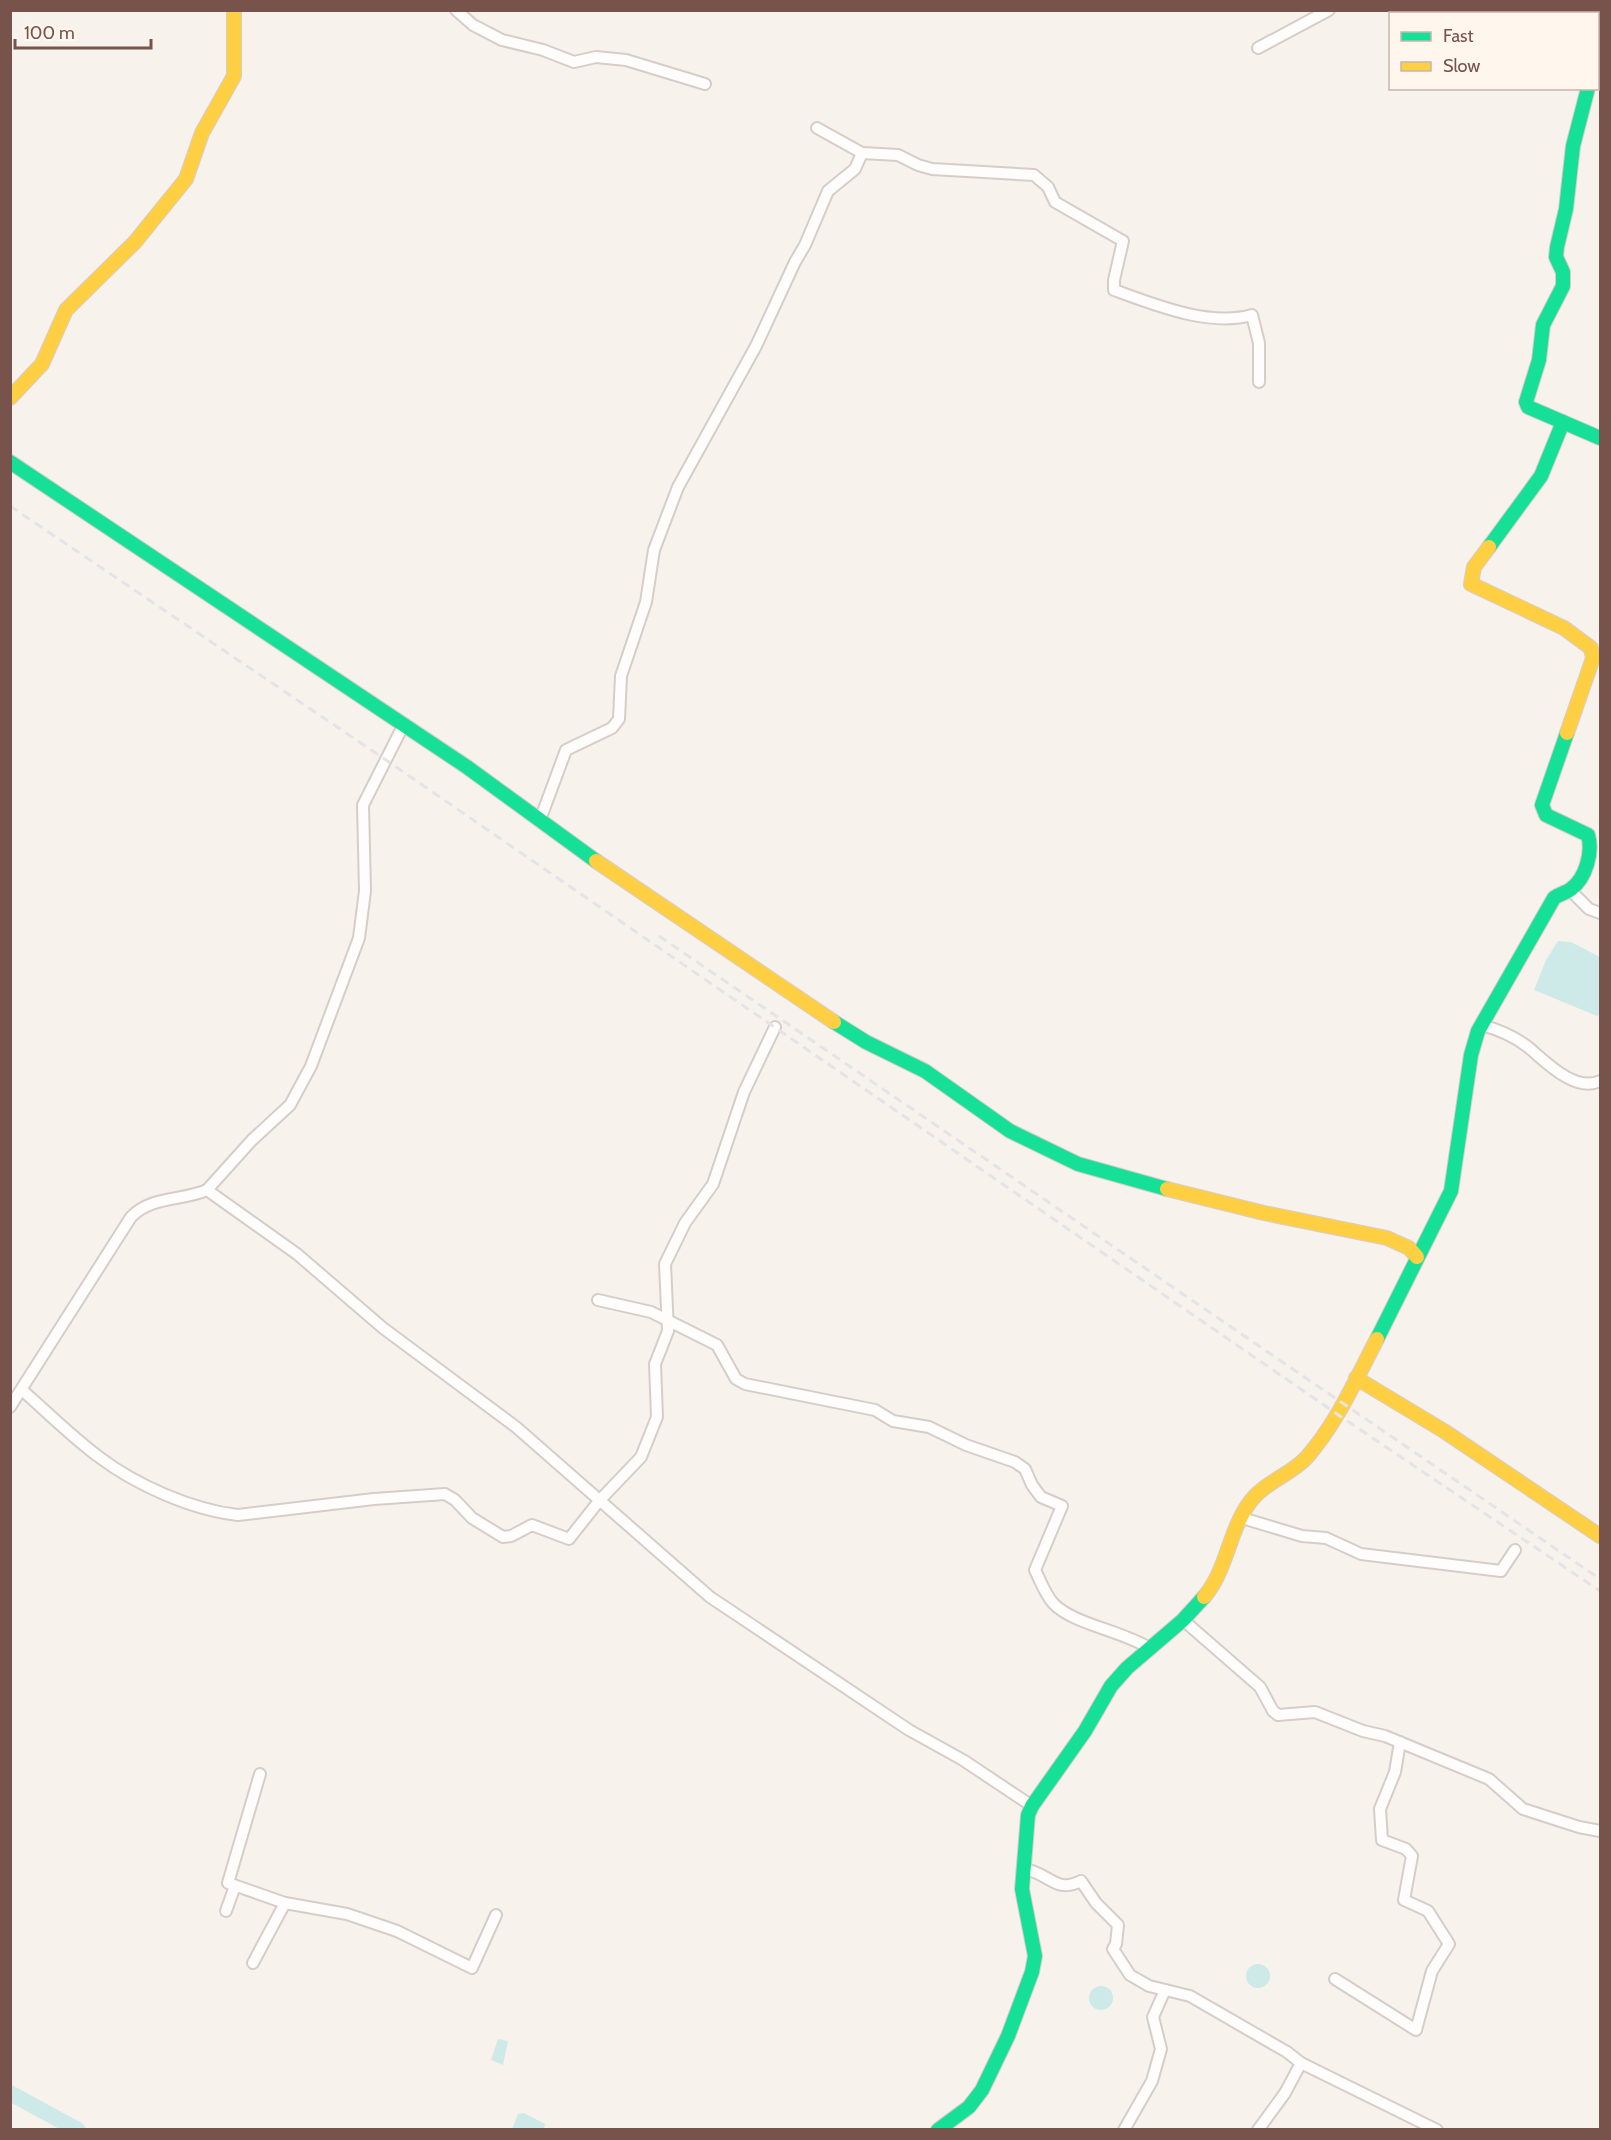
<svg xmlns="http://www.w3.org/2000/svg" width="1611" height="2140" font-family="Cabin,sans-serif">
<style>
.water{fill:#cdeae8}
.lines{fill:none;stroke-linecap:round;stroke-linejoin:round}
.river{stroke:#cdeae8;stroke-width:16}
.street-casing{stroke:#d6cdc9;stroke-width:14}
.fast-casing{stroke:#d7cdc9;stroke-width:16}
.slow-casing{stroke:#d7cdc9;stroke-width:16}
.street{stroke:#fefdfc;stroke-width:10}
.fast{stroke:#16e098;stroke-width:14}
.slow{stroke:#ffcf43;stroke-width:14}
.rail{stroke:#e4e3e5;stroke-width:3;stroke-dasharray:9 6;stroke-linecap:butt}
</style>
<rect width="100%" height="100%" fill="#f8f2ed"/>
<!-- water -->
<g class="water">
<polygon points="1558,941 1571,942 1600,957 1600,1014 1597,1016 1534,990 1546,960"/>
<circle cx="1258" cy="1976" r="12"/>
<circle cx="1101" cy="1998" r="12"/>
<polygon points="498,2039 508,2041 503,2065 491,2060"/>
<polygon points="524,2113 545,2124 544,2129 512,2129 518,2114"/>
</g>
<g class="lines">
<!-- river -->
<polyline class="river" points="10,2093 78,2130"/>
<defs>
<g id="street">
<polyline points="456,10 473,25 502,40 543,50 574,62 596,57 626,60 705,84"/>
<polyline points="1457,10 1460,14"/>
<polyline points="1258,48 1329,10"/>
<path d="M817,128L862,153L898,155L918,165L932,169L1034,175L1048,187L1055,202L1123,241L1114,280V290C1155,305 1209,327 1252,315L1259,343V382"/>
<polyline points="540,820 566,750 612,728 619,719 621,676 646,602 654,550 678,487 756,346 795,262 805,245 828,191 855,169 862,153"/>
<polyline points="1570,890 1589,909 1600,913"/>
<path d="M1481,1025C1497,1029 1515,1037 1528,1047C1545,1061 1575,1093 1600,1081"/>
<polyline points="207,1190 297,1254 383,1328 516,1427 710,1597 909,1730 963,1760 1032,1806"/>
<path d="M598,1300L651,1312L717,1345L736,1379L745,1384L875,1410L893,1421L929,1427L966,1445L1015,1462L1025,1469L1032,1485L1041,1497L1062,1506L1035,1570C1040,1580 1045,1594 1053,1603C1072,1624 1123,1631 1149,1648"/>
<path d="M22,1390C47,1412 72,1437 99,1457C136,1485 192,1510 238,1515L374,1499L445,1494L455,1500L472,1518L503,1537L511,1536L532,1525L569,1539L599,1501L641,1457L657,1417L655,1364L668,1331L665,1264L685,1223L713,1184L744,1092L775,1027"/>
<path d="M10,1407L131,1217C151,1196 182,1201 207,1190L252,1140L290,1105L311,1066L359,938L365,891L363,805L404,724"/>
<polyline points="1242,1518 1302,1536 1326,1538 1361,1554 1501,1571 1515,1550"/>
<polyline points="1183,1620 1260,1687 1273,1711 1278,1715 1315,1712 1363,1731 1385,1736 1489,1779 1523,1809 1579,1827 1600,1831"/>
<polyline points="260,1774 228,1883 285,1903 347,1914 397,1931 472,1968 496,1915"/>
<path d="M1024,1869C1050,1873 1055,1894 1081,1881L1096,1903L1118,1925L1116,1944L1113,1949L1130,1975L1149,1986L1190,1996L1287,2052L1301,2063L1437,2130"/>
<polyline points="226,1911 235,1886"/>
<polyline points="253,1963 285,1903"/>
<polyline points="1335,1979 1416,2030 1432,1971 1449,1944 1428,1911 1404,1900 1412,1856 1406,1849 1382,1840 1380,1809 1395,1772 1400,1742"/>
<polyline points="1124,2130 1152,2081 1161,2049 1153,2017 1165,1990"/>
<polyline points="1258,2130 1285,2093 1301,2063"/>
</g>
<g id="fast">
<polyline points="1588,88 1573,146 1566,209 1557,247 1556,257 1563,272 1563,286 1543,325 1539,360 1526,402 1528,407 1600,438"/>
<polyline points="10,462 467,767 596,861"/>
<polyline points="1489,547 1541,476 1563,422"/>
<polyline points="834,1022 866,1042 925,1071 1010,1131 1078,1164 1167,1189"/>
<path d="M1377,1339L1451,1191L1471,1055L1478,1031L1554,898C1559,894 1566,893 1571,889C1586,878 1593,852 1588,835L1546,815L1542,805L1567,733"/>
<polyline points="938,2130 969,2107 982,2090 1008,2036 1032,1972 1035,1956 1022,1889 1028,1815 1032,1806 1085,1731 1111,1686 1127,1668 1183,1620 1204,1597"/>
</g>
<g id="slow">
<polyline points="1598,17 1600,10"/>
<polyline points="10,398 42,364 66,310 135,242 186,179 202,133 234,76 234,10"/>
<polyline points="1489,547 1474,567 1471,584 1564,628 1591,648 1593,658 1567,733"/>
<polyline points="596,861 834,1022"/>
<polyline points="1167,1189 1264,1213 1387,1238 1409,1248 1417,1257"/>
<polyline points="1356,1378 1444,1431 1600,1536"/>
<path d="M1204,1597C1229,1568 1229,1524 1255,1496C1270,1480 1293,1473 1307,1457C1337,1423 1356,1379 1377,1339"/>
</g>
</defs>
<!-- street casing -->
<use href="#street" class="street-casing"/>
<!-- fast casing -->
<use href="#fast" class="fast-casing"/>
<!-- slow casing -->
<use href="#slow" class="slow-casing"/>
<!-- street -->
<use href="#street" class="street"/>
<!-- fast -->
<use href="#fast" class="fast"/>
<!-- slow -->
<use href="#slow" class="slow"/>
<!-- rail -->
<g class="rail">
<polyline points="10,506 386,760 1337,1414 1600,1591"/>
<polyline points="659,936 1600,1579"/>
</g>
</g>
<!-- border -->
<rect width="1611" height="2140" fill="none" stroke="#77534b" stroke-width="24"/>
<!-- legend -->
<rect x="1389" y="12" width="210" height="78" fill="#fff6ee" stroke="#c9b5ad" stroke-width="1.5"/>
<rect x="1401" y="32" width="30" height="9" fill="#16e098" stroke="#c9b5ad" stroke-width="1.5"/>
<text x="1443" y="42" font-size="18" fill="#77534b">Fast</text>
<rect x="1401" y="62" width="30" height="9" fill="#ffcf43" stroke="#c9b5ad" stroke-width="1.5"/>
<text x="1443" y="72" font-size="18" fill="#77534b">Slow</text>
<!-- scale -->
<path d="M15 39v9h136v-9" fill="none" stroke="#77534b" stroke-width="3"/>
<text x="24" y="39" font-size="18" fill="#77534b" stroke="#fff6ee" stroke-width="4.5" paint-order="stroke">100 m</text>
</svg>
